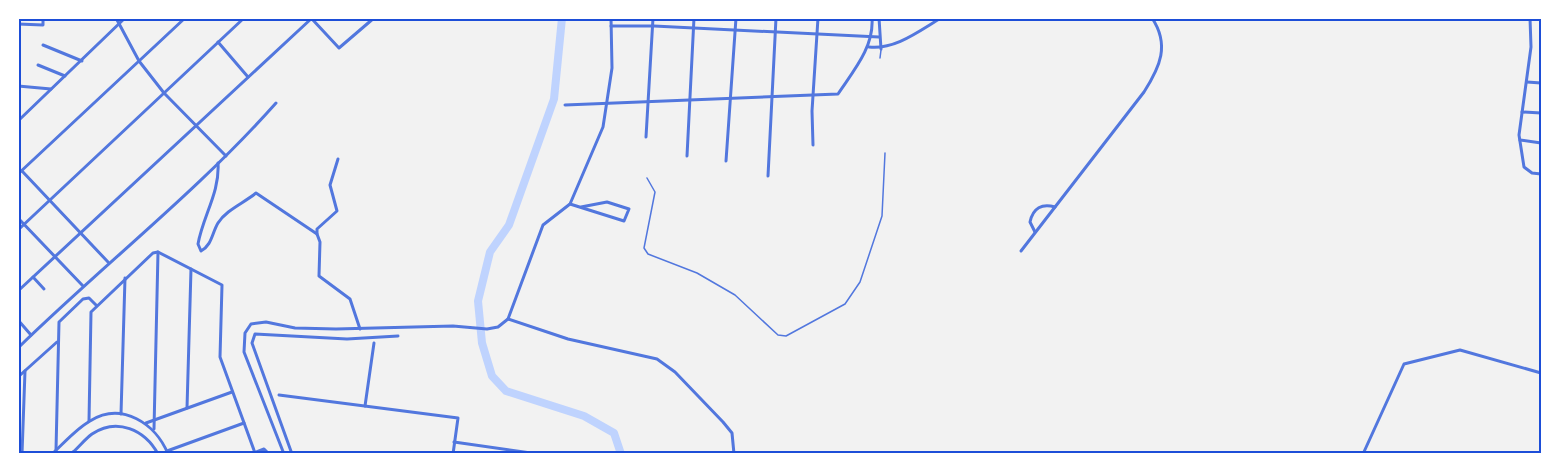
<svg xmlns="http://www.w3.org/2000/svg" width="1559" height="472" font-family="'PT Sans Narrow',sans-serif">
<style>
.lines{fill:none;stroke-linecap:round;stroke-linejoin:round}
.river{stroke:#bfd3fe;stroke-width:8}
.service{stroke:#5277de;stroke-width:1.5}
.minor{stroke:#5277de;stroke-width:3}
.tertiary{stroke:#5277de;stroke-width:3}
.neatline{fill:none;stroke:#1d4ed8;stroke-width:2}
</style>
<rect width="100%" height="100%" fill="#f2f2f2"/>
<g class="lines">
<!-- river -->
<polyline class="river" points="562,18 554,99 509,225 490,252 478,301 482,343 492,376 506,391 584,416 614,433 621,454"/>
<!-- service -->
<g class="service">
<polyline points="880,58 881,50"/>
<polyline points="647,178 655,192 644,248 648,254 697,273 735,295 778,335 786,336 845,304 860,282 882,216 885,153"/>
</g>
<!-- minor -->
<g class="minor">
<polyline points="185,18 139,61 164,93 226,156"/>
<polyline points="879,18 881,49"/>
<polyline points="1530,18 1531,47 1519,135 1524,167 1532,173 1541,174"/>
<polyline points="312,19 339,48 374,18"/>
<polyline points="18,24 43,25 43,18"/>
<polyline points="611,26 654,26 879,37"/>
<polyline points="218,42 248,77"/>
<polyline points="43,45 82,61"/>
<path d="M869,47C895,50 919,31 941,18"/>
<polyline points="38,65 65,76"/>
<polyline points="1527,82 1541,83"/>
<polyline points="18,86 51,89"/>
<path d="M565,105L838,94C854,70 874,47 872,18"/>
<polyline points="1522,112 1541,113"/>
<polyline points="18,121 125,18"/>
<polyline points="646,137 653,18"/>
<polyline points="1520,140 1541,143"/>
<polyline points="813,145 812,111 818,18"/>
<polyline points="687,156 694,18"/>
<polyline points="726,161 736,18"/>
<path d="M218,163C220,192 203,216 198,244L201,251C212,245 212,233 218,223C226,210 244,203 256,193L317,234L320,242L319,276L350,299L360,329"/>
<polyline points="22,171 108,262"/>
<polyline points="768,176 776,18"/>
<polyline points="570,204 624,221 629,209 607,202 581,207"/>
<polyline points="18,218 83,286"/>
<polyline points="18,230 244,18"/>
<path d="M1035,232L1030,222C1033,208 1042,203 1055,207"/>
<polyline points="317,234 317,229 337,211 330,185 338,159"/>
<path d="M1021,251L1144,92C1160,67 1170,45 1152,18"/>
<polyline points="33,277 44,289"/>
<polyline points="18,291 312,18"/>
<polyline points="508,319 568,339 657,359 675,372 723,422 732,433 734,454"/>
<polyline points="18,320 31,335"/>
<path d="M18,348C103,265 197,192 276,103"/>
<polyline points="18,377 57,342"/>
<polyline points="279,395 458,418 453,454"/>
<polyline points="365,406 374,343"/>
<polyline points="187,408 191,269"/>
<polyline points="121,414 125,278"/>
<polyline points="89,421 91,312 153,253 158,252 222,285 220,357 255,453"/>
<polyline points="146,423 232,392"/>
<polyline points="154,429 158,252"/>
<polyline points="454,442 538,454"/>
<polyline points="56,450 59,322 83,299 89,298 96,305"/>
<polyline points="167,451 244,423"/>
<polyline points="73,452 80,454"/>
<polyline points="22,454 25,371"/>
<path d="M52,454C64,443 76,429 90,421C122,401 156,424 168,454"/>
<path d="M71,454C78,448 85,439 92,434C117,417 145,430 158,454"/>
<polyline points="251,454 264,449 269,454"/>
<polyline points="292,454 252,343 255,334 347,339 398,336"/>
<polyline points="1363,454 1404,364 1460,350 1541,373"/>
</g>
<!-- tertiary -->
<g class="tertiary">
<polyline points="18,174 139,61 116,18"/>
<polyline points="284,454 244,352 245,333 251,324 266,322 295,328 336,329 453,326 487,329 498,327 508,319 543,225 570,204 603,127 612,68 611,18"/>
</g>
</g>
<!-- border -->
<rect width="1559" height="472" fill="none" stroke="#ffffff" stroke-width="39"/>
<rect x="20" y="20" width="1520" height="432" class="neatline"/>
</svg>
